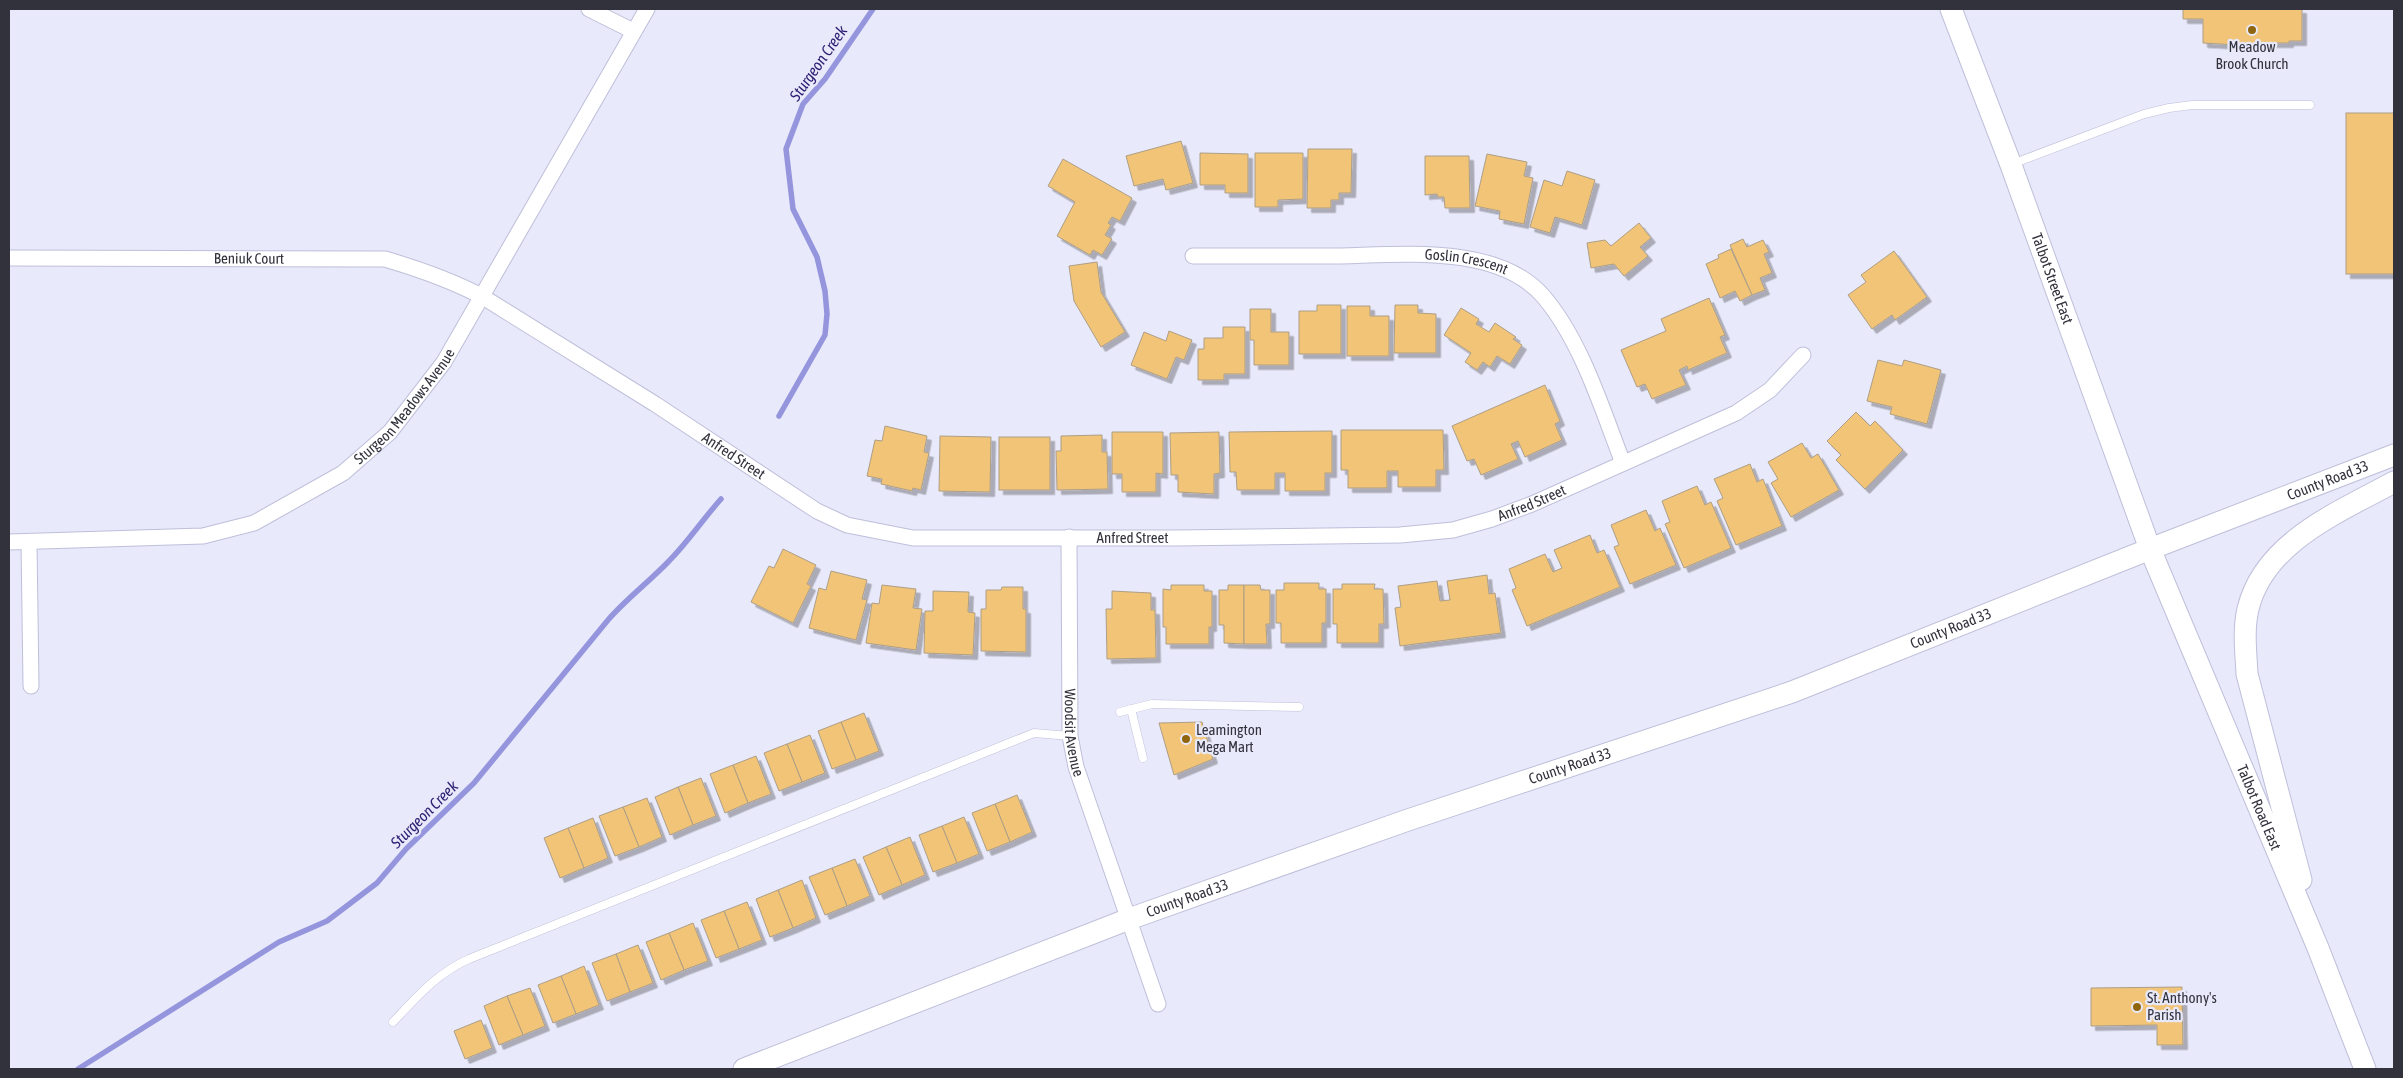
<svg xmlns="http://www.w3.org/2000/svg" width="2403" height="1078" font-family="'Asap Condensed',sans-serif">
<style>
.lines{fill:none;stroke-linecap:round;stroke-linejoin:round}
.stream{stroke:#9595de;stroke-width:5.5}
.building{fill:#f1c478;stroke:#ad9e86;filter:url(#shadow)}
.service-casing{stroke:#bebfda;stroke-width:9}
.minor-casing{stroke:#bebfda;stroke-width:17}
.secondary-casing{stroke:#bebfda;stroke-width:23}
.service{stroke:#fff;stroke-width:8}
.minor{stroke:#fff;stroke-width:15}
.secondary{stroke:#fff;stroke-width:21}
.poi-dot{fill:#8f660d;stroke:#e8e9fa;stroke-width:2}
.labels{text-anchor:middle;stroke-width:4.5;stroke-linejoin:round;paint-order:stroke}
.poi-label{font-size:15px;fill:#32323d;stroke:#e8e9fa;text-anchor:start}
.street-label{font-size:15px;fill:#32323d;stroke:#e8e9fa}
.water-label{font-size:16px;font-style:italic;fill:#2d1e73;stroke:#e8e9fa}
</style>
<defs>
<filter id="shadow"><feDropShadow dx="4.5" dy="4.5" stdDeviation="0" flood-color="#0004"/></filter>
</defs>
<rect width="100%" height="100%" fill="#e8e9fa"/>
<g class="lines">
<!-- stream -->
<g class="stream">
<polyline points="779,416 825,335 827,314 825,291 817,257 793,209 786,149 803,104 825,79 873,9"/>
<path d="M78,1069L279,942L327,921L377,883L406,849L474,783L608,620C626,599 649,582 669,561C688,542 703,519 721,499"/>
</g>
</g>
<!-- building -->
<g class="building">
<polygon points="2183,9 2302,9 2302,41 2289,41 2289,43 2255,43 2255,46 2203,43 2203,19 2183,19"/>
<rect x="2346" y="113" width="48" height="161"/>
<polygon points="1181,141 1193,183 1166,190 1163,179 1134,186 1126,156"/>
<polygon points="1308,149 1352,149 1351,193 1339,193 1339,200 1331,200 1331,208 1307,208"/>
<polygon points="1200,153 1248,154 1248,193 1225,193 1225,185 1200,185"/>
<polygon points="1255,153 1303,153 1303,199 1278,200 1278,207 1255,207"/>
<polygon points="1487,154 1527,162 1524,176 1533,178 1524,224 1499,219 1500,211 1475,206"/>
<polygon points="1425,156 1469,156 1470,208 1445,208 1444,197 1438,197 1437,194 1425,195"/>
<polygon points="1063,159 1132,198 1120,221 1112,217 1108,223 1111,225 1105,235 1112,239 1102,255 1093,250 1090,255 1057,236 1075,202 1048,186"/>
<polygon points="1567,171 1595,180 1582,225 1555,217 1550,233 1530,227 1544,180 1562,186"/>
<polygon points="1639,223 1651,238 1640,247 1648,256 1624,276 1614,264 1591,268 1587,243 1605,240 1611,246"/>
<polygon points="1743,239 1747,247 1763,240 1769,252 1764,254 1772,273 1760,278 1765,290 1752,295 1730,245"/>
<polygon points="1731,249 1752,295 1740,301 1735,291 1720,298 1706,264 1719,258 1718,255"/>
<polygon points="1894,251 1927,297 1895,320 1892,315 1872,329 1848,295 1866,282 1861,275"/>
<polygon points="1097,262 1101,292 1125,332 1101,347 1074,301 1069,266"/>
<polygon points="1709,298 1725,335 1720,337 1727,353 1688,370 1687,366 1679,370 1686,385 1652,399 1645,384 1637,387 1621,350 1666,331 1661,319"/>
<polygon points="1317,305 1341,305 1341,354 1299,354 1299,311 1317,311"/>
<polygon points="1395,305 1418,305 1418,313 1436,314 1436,353 1394,353"/>
<polygon points="1347,306 1370,306 1370,316 1389,316 1389,356 1347,356"/>
<polygon points="1461,308 1479,319 1476,324 1489,332 1495,323 1516,337 1513,339 1522,345 1510,364 1497,356 1490,367 1483,362 1477,370 1465,362 1471,353 1444,335"/>
<polygon points="1250,309 1271,309 1271,332 1289,332 1289,365 1254,365 1254,340 1250,340"/>
<polygon points="1223,327 1245,327 1245,374 1224,374 1224,380 1198,380 1198,349 1204,349 1204,338 1223,338"/>
<polygon points="1169,331 1192,340 1184,360 1176,357 1167,379 1131,365 1144,332 1166,341"/>
<polygon points="1878,360 1902,366 1904,360 1941,370 1927,424 1890,414 1892,407 1867,401"/>
<polygon points="1545,385 1560,421 1555,424 1562,440 1525,457 1518,441 1511,444 1518,459 1481,475 1474,459 1467,461 1452,426"/>
<polygon points="1856,412 1870,426 1875,421 1903,450 1865,489 1836,460 1841,455 1827,441"/>
<polygon points="885,426 927,436 924,452 929,453 921,490 913,488 912,491 881,484 882,479 867,476 875,440 882,441"/>
<polygon points="1341,430 1443,430 1444,470 1436,470 1436,487 1398,487 1398,471 1387,471 1387,488 1348,488 1348,470 1341,470"/>
<polygon points="1332,431 1332,473 1325,473 1325,491 1285,491 1285,473 1275,473 1275,490 1237,490 1236,472 1230,472 1229,432"/>
<polygon points="1112,432 1163,432 1163,474 1156,473 1156,492 1122,492 1122,474 1112,474"/>
<polygon points="1219,432 1220,473 1214,474 1214,494 1178,492 1178,475 1171,475 1170,433"/>
<polygon points="1102,435 1102,452 1107,452 1108,489 1057,490 1056,451 1061,451 1061,436"/>
<polygon points="940,436 991,437 990,492 939,491"/>
<rect x="999" y="437" width="51" height="53"/>
<polygon points="1802,443 1811,458 1818,454 1839,490 1791,517 1771,483 1778,479 1768,462"/>
<polygon points="1750,464 1757,482 1763,479 1782,526 1736,545 1717,501 1723,498 1714,479"/>
<polygon points="1697,486 1705,505 1711,502 1731,548 1684,568 1665,524 1670,522 1662,501"/>
<polygon points="1646,510 1655,531 1660,528 1676,565 1630,584 1614,547 1619,545 1611,525"/>
<polygon points="1590,535 1597,553 1604,550 1620,587 1527,626 1512,590 1516,588 1509,569 1545,554 1553,572 1562,568 1554,550"/>
<polygon points="783,549 816,565 807,584 811,586 793,623 751,602 769,566 774,568"/>
<polygon points="831,571 867,580 862,599 867,600 856,640 809,628 819,588 826,590"/>
<polygon points="1487,575 1489,594 1495,593 1501,633 1400,646 1395,608 1401,607 1398,586 1437,581 1440,601 1450,600 1447,581"/>
<polygon points="1284,583 1319,583 1319,589 1326,589 1326,623 1322,623 1322,643 1281,643 1281,623 1276,623 1276,590 1284,590"/>
<polygon points="1342,584 1375,584 1374,589 1383,589 1384,624 1379,624 1379,643 1337,643 1337,624 1333,624 1333,589 1342,589"/>
<polygon points="882,585 916,589 913,608 922,609 916,650 866,643 872,603 879,604"/>
<polygon points="1171,585 1204,585 1204,591 1212,591 1212,627 1209,627 1209,644 1166,644 1166,627 1163,627 1163,589 1171,590"/>
<polygon points="1228,585 1244,585 1244,644 1224,643 1224,625 1219,625 1219,590 1228,590"/>
<polygon points="1244,585 1260,585 1261,590 1270,590 1270,624 1266,624 1267,644 1244,644"/>
<polygon points="1002,587 1023,587 1023,609 1026,609 1026,652 981,651 981,609 986,609 986,590 1001,590"/>
<polygon points="933,591 969,592 968,612 975,613 973,655 924,653 925,611 933,611"/>
<polygon points="1112,591 1151,593 1151,610 1155,610 1156,658 1107,659 1106,609 1112,609"/>
<polygon points="864,713 879,751 856,760 841,722"/>
<polygon points="841,722 856,760 832,769 818,731"/>
<polygon points="1202,722 1213,759 1174,775 1159,723"/>
<polygon points="810,735 825,773 802,782 787,744"/>
<polygon points="787,744 802,782 779,791 764,753"/>
<polygon points="756,756 771,794 748,803 733,765"/>
<polygon points="733,765 748,803 725,813 710,774"/>
<polygon points="701,778 716,816 693,825 678,787"/>
<polygon points="678,787 693,825 670,835 655,797"/>
<polygon points="1017,795 1032,832 1010,842 995,804"/>
<polygon points="647,798 662,837 639,847 623,807"/>
<polygon points="995,804 1010,842 987,851 972,813"/>
<polygon points="623,807 639,847 615,856 599,816"/>
<polygon points="964,817 979,854 957,863 942,826"/>
<polygon points="593,818 608,858 584,868 568,828"/>
<polygon points="942,826 957,863 933,872 919,835"/>
<polygon points="568,828 584,868 560,878 544,838"/>
<polygon points="910,837 925,875 902,885 886,847"/>
<polygon points="886,847 902,885 879,895 863,857"/>
<polygon points="855,859 870,896 847,906 832,868"/>
<polygon points="832,868 847,906 825,915 809,877"/>
<polygon points="802,880 816,918 793,928 778,890"/>
<polygon points="778,890 793,928 770,937 756,899"/>
<polygon points="747,902 762,940 739,949 724,911"/>
<polygon points="724,911 739,949 716,958 701,920"/>
<polygon points="693,923 708,961 684,970 669,933"/>
<polygon points="669,933 684,970 661,980 646,942"/>
<polygon points="638,945 653,983 630,992 616,954"/>
<polygon points="616,954 630,992 607,1001 592,963"/>
<polygon points="584,966 599,1005 576,1014 561,976"/>
<polygon points="561,976 576,1014 553,1023 538,985"/>
<polygon points="2182,987 2183,1045 2157,1045 2157,1025 2091,1026 2091,988"/>
<polygon points="530,988 545,1026 523,1035 507,996"/>
<polygon points="507,996 523,1035 499,1045 484,1006"/>
<polygon points="481,1020 492,1048 465,1059 454,1031"/>
</g>
<g class="lines">
<defs>
<g id="service">
<polyline points="2012,164 2144,114 2169,108 2192,105 2310,105"/>
<polyline points="1131,709 1143,758"/>
<polyline points="1120,712 1152,704 1299,707"/>
<path d="M393,1022C417,997 437,973 469,959L1034,733L1070,736"/>
</g>
<g id="minor">
<polyline points="589,9 633,31"/>
<path id="s1" d="M1193,256C1238,256 1282,256 1326,256C1392,256 1495,241 1543,296C1581,340 1602,409 1623,463"/>
<path id="s2" d="M9,258L385,259C419,269 451,280 483,297L655,404L817,511L847,525L913,538H1176L1400,535L1453,530L1492,519L1532,504L1736,413L1770,390L1803,355"/>
<path id="s3" d="M1069,537L1070,736L1076,767L1158,1004"/>
<path id="s4" d="M9,542L203,536L254,523L343,473L390,432L444,362L647,9"/>
<polyline points="29,542 31,686"/>
</g>
<g id="secondary">
<path id="s5" d="M1951,9L2011,165L2150,549L2318,948L2365,1069"/>
<path d="M2301,880L2247,674C2246,653 2243,630 2248,609C2264,542 2339,512 2394,482"/>
<path id="s6" d="M744,1069L1129,919L1405,821L1792,692L2150,549L2394,455"/>
</g>
</defs>
<!-- service casing -->
<use href="#service" class="service-casing"/>
<!-- minor casing -->
<use href="#minor" class="minor-casing"/>
<!-- secondary casing -->
<use href="#secondary" class="secondary-casing"/>
<!-- service -->
<use href="#service" class="service"/>
<!-- minor -->
<use href="#minor" class="minor"/>
<!-- secondary -->
<use href="#secondary" class="secondary"/>
</g>
<!-- markers -->
<g class="poi-dot">
<circle cx="2252" cy="30" r="5"/>
<circle cx="1186" cy="739" r="5"/>
<circle cx="2137" cy="1007" r="5"/>
</g>
<g class="labels">
<!-- poi labels -->
<g class="poi-label">
<text x="2252" y="52" text-anchor="middle">Meadow<tspan x="2252" dy="17">Brook Church</tspan></text>
<text x="1196" y="735">Leamington<tspan x="1196" dy="17">Mega Mart</tspan></text>
<text x="2147" y="1003">St. Anthony's<tspan x="2147" dy="17">Parish</tspan></text>
</g>
<!-- street labels -->
<g class="street-label">
<text dy="5" stroke="none"><textPath href="#s2" startOffset="240">Beniuk Court</textPath></text>
<text dy="5" stroke="none"><textPath href="#s1" startOffset="274">Goslin Crescent</textPath></text>
<text dy="5" stroke="none"><textPath href="#s5" startOffset="288">Talbot Street East</textPath></text>
<text dy="5" stroke="none"><textPath href="#s4" startOffset="440">Sturgeon Meadows Avenue</textPath></text>
<text dy="5" stroke="none"><textPath href="#s2" startOffset="778">Anfred Street</textPath></text>
<text dy="5" stroke="none"><textPath href="#s6" startOffset="1690">County Road 33</textPath></text>
<text dy="5" stroke="none"><textPath href="#s2" startOffset="1602">Anfred Street</textPath></text>
<text dy="5" stroke="none"><textPath href="#s2" startOffset="1198">Anfred Street</textPath></text>
<text dy="5" stroke="none"><textPath href="#s6" startOffset="1285">County Road 33</textPath></text>
<text dy="5" stroke="none"><textPath href="#s3" startOffset="196">Woodsit Avenue</textPath></text>
<text dy="5" stroke="none"><textPath href="#s6" startOffset="880">County Road 33</textPath></text>
<text dy="5" stroke="none"><textPath href="#s5" startOffset="856">Talbot Road East</textPath></text>
<text dy="5" stroke="none"><textPath href="#s6" startOffset="475">County Road 33</textPath></text>
</g>
<!-- water labels -->
<g class="water-label">
<text transform="translate(818 63) rotate(-55)" y="6">Sturgeon Creek</text>
<text transform="translate(424 814) rotate(-45)" y="6">Sturgeon Creek</text>
</g>
</g>
<!-- border -->
<rect width="2403" height="1078" fill="none" stroke="#32323d" stroke-width="20"/>
</svg>
